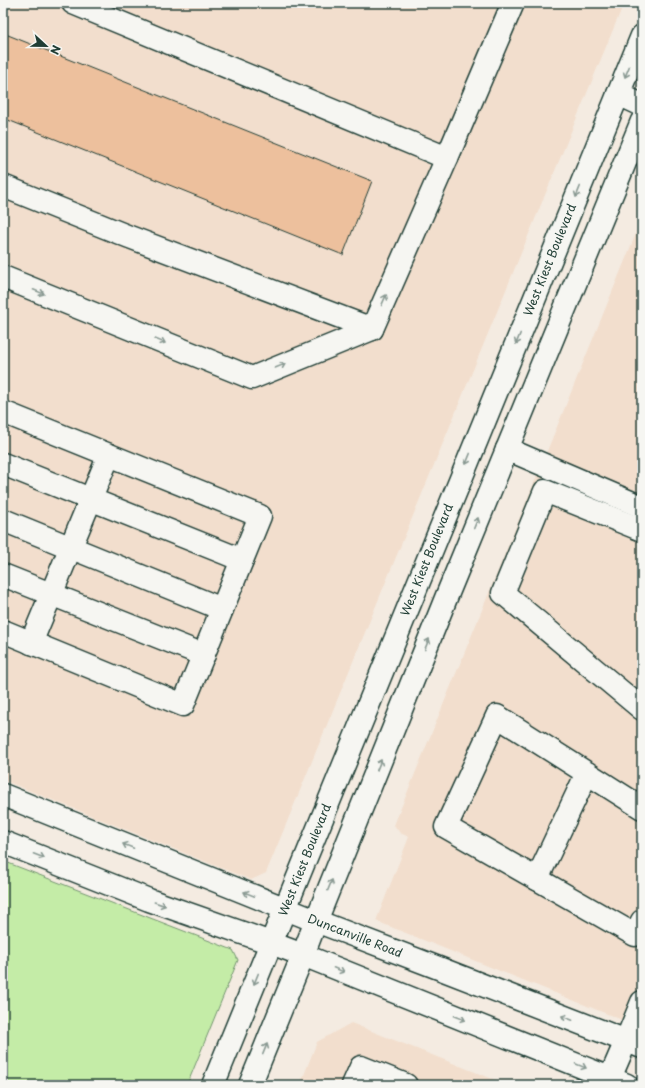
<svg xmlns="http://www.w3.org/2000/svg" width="645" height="1088" font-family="'Playpen Sans',sans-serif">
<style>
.built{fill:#f2decd}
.green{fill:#c4eca7;stroke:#72946e}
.building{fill:#edc09d;stroke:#1f3d34}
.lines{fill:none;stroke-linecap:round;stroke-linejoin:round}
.minor-casing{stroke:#1f3d34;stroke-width:25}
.major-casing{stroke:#1f3d34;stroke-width:25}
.minor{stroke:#f6f6f2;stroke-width:22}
.major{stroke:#f6f6f2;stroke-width:22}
.oneway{stroke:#8a9a93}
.labels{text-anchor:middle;stroke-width:3.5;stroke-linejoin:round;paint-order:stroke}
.street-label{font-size:12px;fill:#1f3d34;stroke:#f6f6f2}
</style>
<rect width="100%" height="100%" fill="#f4ebe1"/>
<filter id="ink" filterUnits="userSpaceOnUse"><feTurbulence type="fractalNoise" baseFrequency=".025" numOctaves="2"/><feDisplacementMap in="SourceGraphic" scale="8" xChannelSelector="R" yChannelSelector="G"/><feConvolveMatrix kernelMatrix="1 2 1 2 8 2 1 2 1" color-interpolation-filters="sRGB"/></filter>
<g filter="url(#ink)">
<!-- built -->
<g class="built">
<polygon points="3,3 624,3 266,873 251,880 3,780"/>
<polygon points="642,219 642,1028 376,921 409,837 400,833 394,825"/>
<polygon points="351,1023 508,1085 300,1085 317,1042"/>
</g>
<!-- green -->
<polygon class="green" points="3,861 233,950 238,960 187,1085 3,1085"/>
<!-- building -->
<polygon class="building" points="3,33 372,181 343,255 3,118"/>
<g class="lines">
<defs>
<g id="minor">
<polyline points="618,94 642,105"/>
<polyline points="447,158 513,3"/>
<polyline points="3,186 127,236 372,329"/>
<polyline points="3,277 252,378 372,329 447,158 73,3"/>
<polyline points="3,412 260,516 183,705 3,631"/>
<polyline points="507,449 642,507"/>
<polyline points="3,464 242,560"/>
<polyline points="3,520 222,609"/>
<polyline points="642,530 545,491 503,593 642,709"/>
<polyline points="3,575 204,655"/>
<polyline points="31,643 109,455"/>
<polyline points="642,808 497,716 446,827 635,935 642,921"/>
<polyline points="537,879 587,773"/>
<polyline points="626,1041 642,1002"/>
<polyline points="353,1085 361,1067 406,1085"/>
</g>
<g id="major">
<polyline points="3,795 316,921 436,967 642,1047"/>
<polyline points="3,842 149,900 271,943 303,955 627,1085"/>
<polyline points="610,1078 626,1041"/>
<polyline points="213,1085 642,36"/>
<polyline points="250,1085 303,955 316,921 448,593 642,121"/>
</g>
</defs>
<!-- minor casing -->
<use href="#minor" class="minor-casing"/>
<!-- major casing -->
<use href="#major" class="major-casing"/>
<!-- minor -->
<use href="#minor" class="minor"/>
<!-- major -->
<use href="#major" class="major"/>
</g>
<!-- one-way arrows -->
<defs><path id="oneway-shaft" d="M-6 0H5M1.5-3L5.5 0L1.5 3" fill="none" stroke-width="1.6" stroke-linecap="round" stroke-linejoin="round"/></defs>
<g class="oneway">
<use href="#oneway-shaft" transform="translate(627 72) rotate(112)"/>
<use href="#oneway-shaft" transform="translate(578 192) rotate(112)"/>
<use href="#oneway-shaft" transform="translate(39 292) rotate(22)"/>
<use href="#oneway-shaft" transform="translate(384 300) rotate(-66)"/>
<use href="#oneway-shaft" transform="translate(518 339) rotate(112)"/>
<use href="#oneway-shaft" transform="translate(160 341) rotate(22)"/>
<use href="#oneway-shaft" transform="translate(280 366) rotate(-22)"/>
<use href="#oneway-shaft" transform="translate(468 459) rotate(112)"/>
<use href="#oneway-shaft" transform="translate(476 523) rotate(-68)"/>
<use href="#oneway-shaft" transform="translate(427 644) rotate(-68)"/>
<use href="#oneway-shaft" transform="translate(379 765) rotate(-68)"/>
<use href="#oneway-shaft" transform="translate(128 846) rotate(-158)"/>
<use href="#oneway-shaft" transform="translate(39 856) rotate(21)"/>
<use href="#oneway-shaft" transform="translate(330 885) rotate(-68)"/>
<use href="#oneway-shaft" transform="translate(249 894) rotate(-158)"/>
<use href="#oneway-shaft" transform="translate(160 904) rotate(19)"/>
<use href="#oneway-shaft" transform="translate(339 970) rotate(22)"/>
<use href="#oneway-shaft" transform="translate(256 979) rotate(112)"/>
<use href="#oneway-shaft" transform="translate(460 1018) rotate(22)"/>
<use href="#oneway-shaft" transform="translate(567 1018) rotate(-159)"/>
<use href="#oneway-shaft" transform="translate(265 1049) rotate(-68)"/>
<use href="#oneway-shaft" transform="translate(581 1066) rotate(22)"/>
</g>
</g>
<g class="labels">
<!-- street labels -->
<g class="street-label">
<text transform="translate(550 260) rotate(-68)" y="4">West Kiest Boulevard</text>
<text transform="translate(427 560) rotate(-68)" y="4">West Kiest Boulevard</text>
<text transform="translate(305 860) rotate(-68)" y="4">West Kiest Boulevard</text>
<text transform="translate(355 936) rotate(21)" y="4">Duncanville Road</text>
</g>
</g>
<!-- margin -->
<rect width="645" height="1088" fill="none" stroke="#f6f6f2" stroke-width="16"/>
<rect x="8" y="8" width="629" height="1072" fill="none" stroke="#1f3d34" stroke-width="1.5" filter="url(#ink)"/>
<!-- north arrow -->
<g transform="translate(46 46) rotate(112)" stroke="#f6f6f2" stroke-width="3" paint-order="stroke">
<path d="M0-3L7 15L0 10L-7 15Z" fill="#1f3d34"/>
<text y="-6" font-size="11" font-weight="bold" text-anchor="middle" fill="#1f3d34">N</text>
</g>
</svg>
